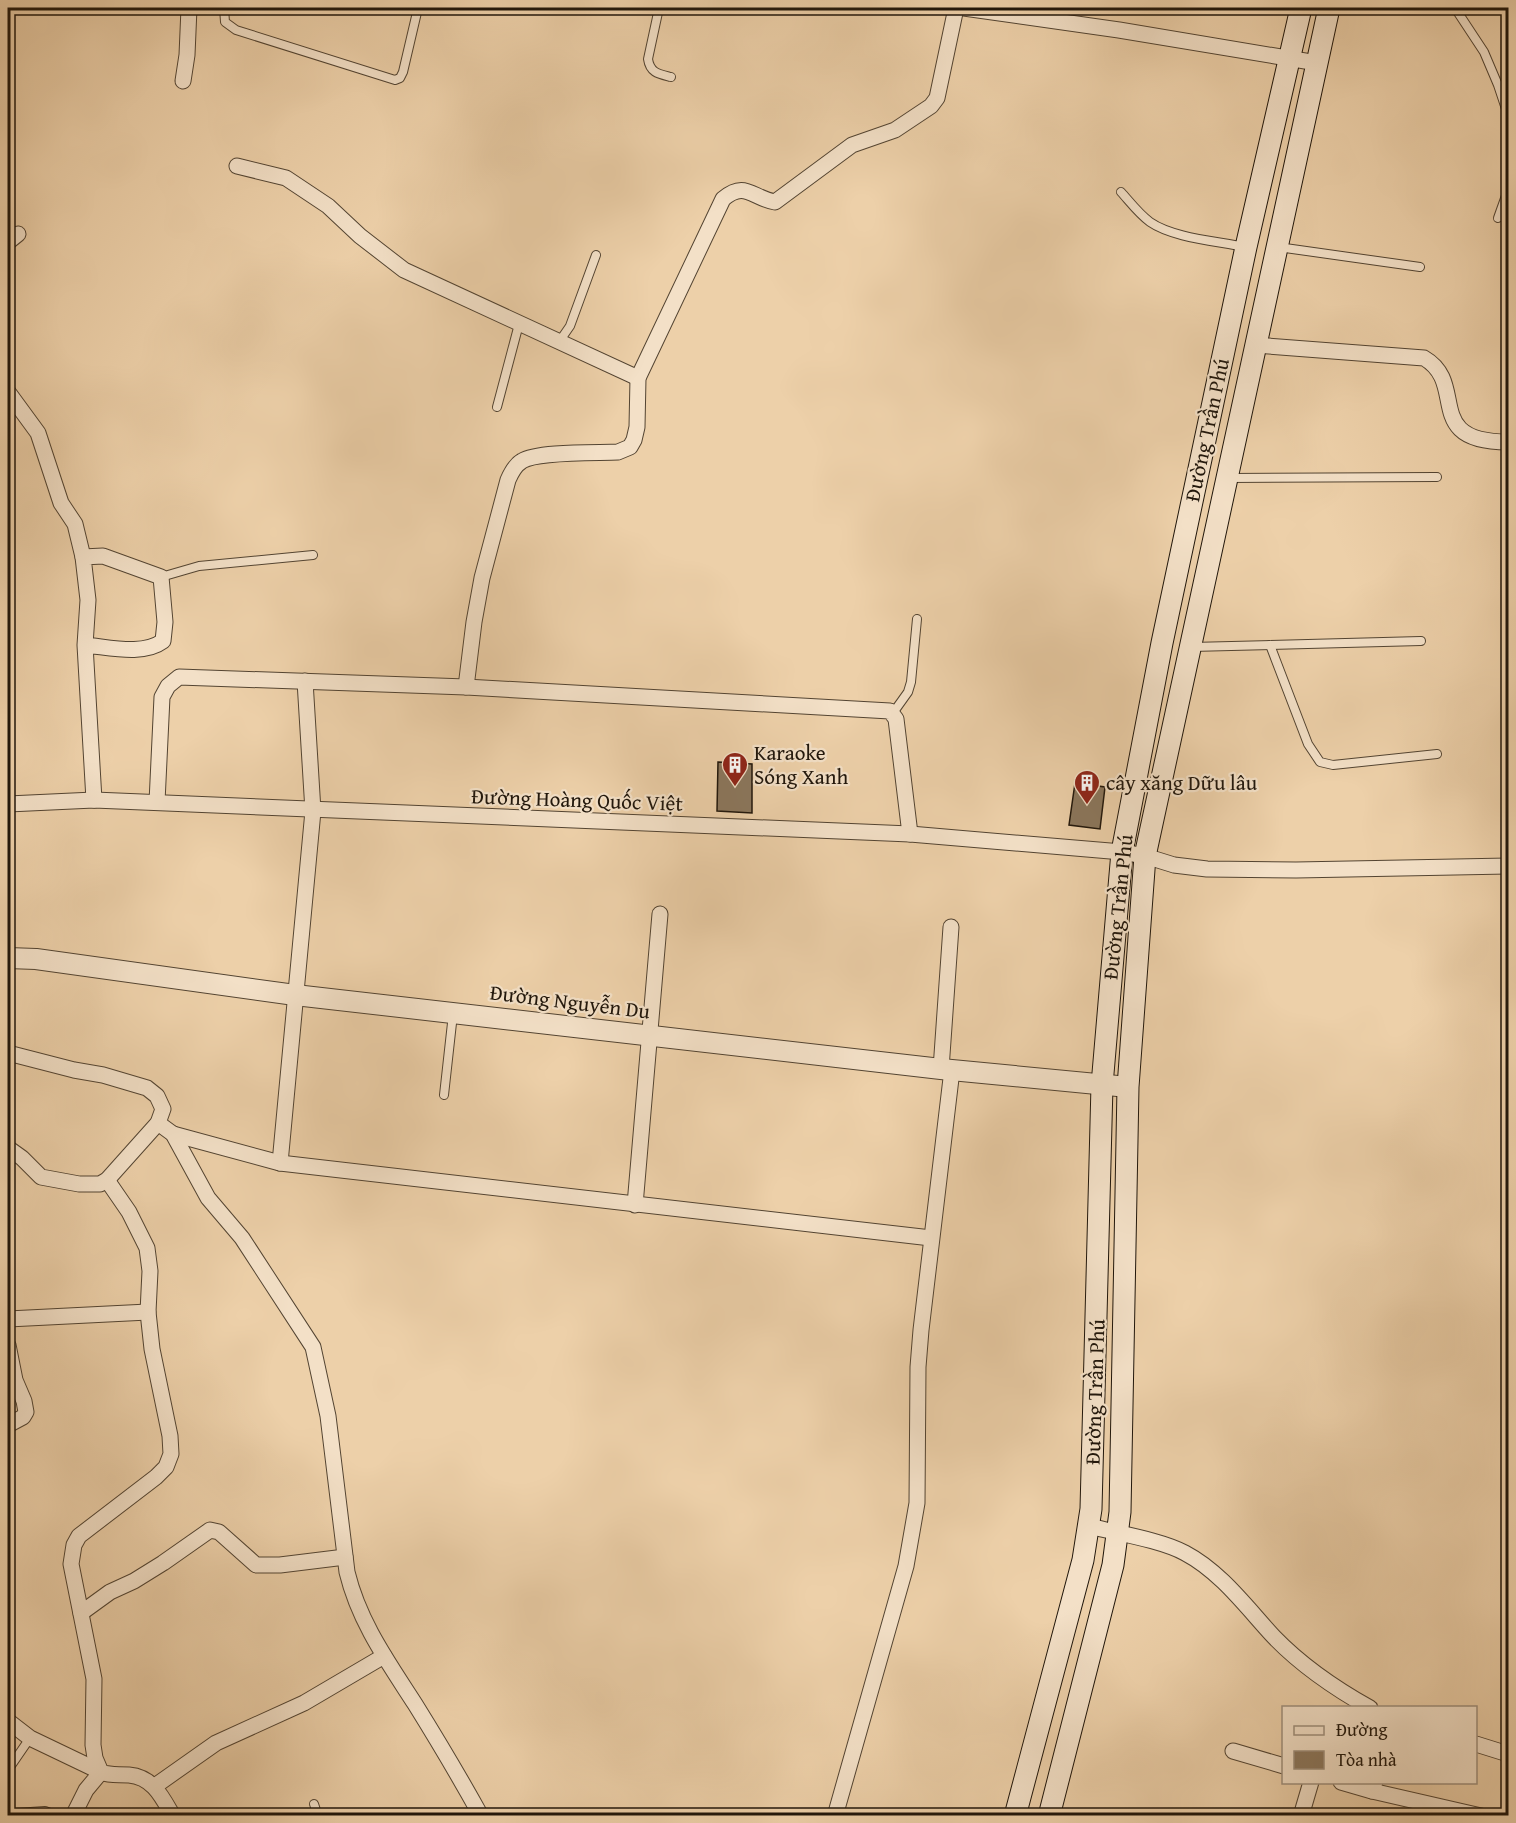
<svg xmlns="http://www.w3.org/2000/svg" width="1516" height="1823" font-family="'Gentium Book Plus',serif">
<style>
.building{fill:#8b775d;stroke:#20160b;stroke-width:1.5}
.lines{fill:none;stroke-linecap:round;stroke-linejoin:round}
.service-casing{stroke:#534432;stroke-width:10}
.minor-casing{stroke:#534432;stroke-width:17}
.tertiary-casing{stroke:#534432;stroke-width:22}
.secondary-casing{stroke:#20160b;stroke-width:23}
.service{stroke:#f3e0c7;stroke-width:8}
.minor{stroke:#f3e0c7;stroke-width:15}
.tertiary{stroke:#f3e0c7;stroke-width:20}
.secondary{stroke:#f3e0c7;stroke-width:21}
.labels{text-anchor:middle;stroke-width:4.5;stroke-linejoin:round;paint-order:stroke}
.street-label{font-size:21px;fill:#20160b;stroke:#f3e0c7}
.poi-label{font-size:21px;fill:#20160b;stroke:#f3e0c7;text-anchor:start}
</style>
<rect width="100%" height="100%" fill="#edd0a9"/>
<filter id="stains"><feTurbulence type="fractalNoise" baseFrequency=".00333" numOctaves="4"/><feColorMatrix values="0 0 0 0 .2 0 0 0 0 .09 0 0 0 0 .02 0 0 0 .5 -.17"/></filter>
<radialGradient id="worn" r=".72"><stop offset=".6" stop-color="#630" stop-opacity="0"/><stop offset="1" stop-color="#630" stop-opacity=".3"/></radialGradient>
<!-- building -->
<g class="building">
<polygon points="718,762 752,764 752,813 717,811"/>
<polygon points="1075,783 1105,787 1100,829 1069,825"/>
</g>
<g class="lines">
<defs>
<g id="service">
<polyline points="224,8 225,22 236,30 395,80 400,78 403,72 418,8"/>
<path d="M659,8L648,59C650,73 659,74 671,77"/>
<polyline points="1455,8 1484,52 1498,85 1508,115"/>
<path d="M1121,192C1130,202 1139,214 1150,222C1173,238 1217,241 1245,247"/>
<polyline points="1498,218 1508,190"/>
<polyline points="1278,247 1420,267"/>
<polyline points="559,342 570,326 596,255"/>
<polyline points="497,407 519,324"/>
<polyline points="1229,478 1437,477"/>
<polyline points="161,577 199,566 313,555"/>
<polyline points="1270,645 1308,744 1320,762 1333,765 1437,754"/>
<polyline points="1191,647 1421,641"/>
<polyline points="893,713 908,692 911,682 917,619"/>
<polyline points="444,1095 453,1014"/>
<polyline points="8,1770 30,1738"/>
<polyline points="314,1804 318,1816"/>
<polyline points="16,1813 45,1811 58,1816"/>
<polyline points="1159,1813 1178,1816"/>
</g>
<g id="minor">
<polyline points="964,8 1119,30 1317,63"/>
<polyline points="183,81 187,55 189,8"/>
<polyline points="237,166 286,178 328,206 360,236 404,270 638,378"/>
<polyline points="8,242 18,234"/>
<path d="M1255,345L1424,358C1469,384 1421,442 1508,442"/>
<polyline points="8,392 38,433 61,503 75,524 83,557"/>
<path d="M85,645L88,600L83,557L103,556L161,577L165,622L163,641C143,656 109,647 85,645L94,800"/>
<path d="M466,687L474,622L482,578L508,480C511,473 515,465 522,461C537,451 597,453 618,452L630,447L634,440L637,427L638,378L723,199C745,180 752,198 775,202L852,145L895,130L931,106L937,98L956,8"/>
<polyline points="157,802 162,697 168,686 179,677 466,687 890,711 896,719 910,834"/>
<polyline points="8,804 94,800 910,834 1122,852 1145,856 1174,865 1207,869 1296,870 1508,866"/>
<polyline points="8,1053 74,1070 103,1075 147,1088 157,1096 163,1109 158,1123 107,1180 100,1184 79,1184 41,1177 22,1158 8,1148"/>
<polyline points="941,1069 951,927"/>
<path d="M158,1123L173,1134L208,1198L242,1238L313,1347L328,1416L347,1572C359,1622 388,1662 415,1704C438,1741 460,1778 481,1816"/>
<polyline points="173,1134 280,1163 931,1238"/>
<polyline points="280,1163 313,811 305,681"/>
<path d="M107,1180L129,1212L147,1248L150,1271L148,1312L152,1349L170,1436L171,1454L166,1467L156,1477L79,1536L74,1545L71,1564L94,1679L93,1745L95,1758L101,1772C111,1776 118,1774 129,1775C153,1777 162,1797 173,1816"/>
<polyline points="635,1205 660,914"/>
<polyline points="8,1319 148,1312"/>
<polyline points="8,1345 15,1380 24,1401 26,1412 23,1417 8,1425"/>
<path d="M1089,1526C1116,1533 1161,1540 1185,1553C1221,1572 1247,1608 1274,1637C1301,1665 1336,1689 1370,1708"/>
<polyline points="81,1613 110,1592 134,1581 163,1563 210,1530 219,1532 256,1565 280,1565 345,1557"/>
<polyline points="8,1721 30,1738 101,1772 86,1790 73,1816"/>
<polyline points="1476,1744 1508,1754"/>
<polyline points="1233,1751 1284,1766"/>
<polyline points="1341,1782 1372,1791"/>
<polyline points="1375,1782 1372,1791 1481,1816"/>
<polyline points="155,1786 216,1743 304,1703 384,1656"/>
<polyline points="835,1816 906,1566 917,1503 918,1367 921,1330 952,1070"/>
<polyline points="1301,1816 1311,1782"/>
</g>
<polyline id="tertiary" points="8,958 36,959 295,995 941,1069 1128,1087"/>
<g id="secondary">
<polyline points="1015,1816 1083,1560 1091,1509 1102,1085 1122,852 1162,643 1246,247 1301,8"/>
<polyline points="1049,1816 1113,1565 1120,1512 1128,1087 1145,856 1329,8"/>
</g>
</defs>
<!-- service casing -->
<use href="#service" class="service-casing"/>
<!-- minor casing -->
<use href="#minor" class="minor-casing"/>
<!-- tertiary casing -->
<use href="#tertiary" class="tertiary-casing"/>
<!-- secondary casing -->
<use href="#secondary" class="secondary-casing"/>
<!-- service -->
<use href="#service" class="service"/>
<!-- minor -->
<use href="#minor" class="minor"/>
<!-- tertiary -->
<use href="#tertiary" class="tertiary"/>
<!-- secondary -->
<use href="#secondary" class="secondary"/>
</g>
<!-- icons -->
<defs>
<symbol id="building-pin" viewBox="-11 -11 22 30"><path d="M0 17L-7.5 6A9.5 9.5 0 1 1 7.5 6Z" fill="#8f2418" stroke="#f3e0c7"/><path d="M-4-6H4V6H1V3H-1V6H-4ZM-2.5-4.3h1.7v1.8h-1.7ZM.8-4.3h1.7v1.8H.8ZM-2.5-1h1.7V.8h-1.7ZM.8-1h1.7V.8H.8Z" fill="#fff"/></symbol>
</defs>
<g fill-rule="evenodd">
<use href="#building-pin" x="720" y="750" width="30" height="40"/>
<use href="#building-pin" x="1072" y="768" width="30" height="40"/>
</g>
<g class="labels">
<!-- street labels -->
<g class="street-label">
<text transform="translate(1207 430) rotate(-78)" y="7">Đường Trần Phú</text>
<text transform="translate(577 800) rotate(2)" y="7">Đường Hoàng Quốc Việt</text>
<text transform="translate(1118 907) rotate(-84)" y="7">Đường Trần Phú</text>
<text transform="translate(570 1002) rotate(7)" y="7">Đường Nguyễn Du</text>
<text transform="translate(1095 1392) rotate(-88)" y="7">Đường Trần Phú</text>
</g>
<!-- poi labels -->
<g class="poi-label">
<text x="754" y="760">Karaoke<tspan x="754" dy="24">Sóng Xanh</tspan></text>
<text x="1106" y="790">cây xăng Dữu lâu</text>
</g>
</g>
<!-- margin -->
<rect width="1516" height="1823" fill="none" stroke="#edd0a9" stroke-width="30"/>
<rect x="9" y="9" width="1498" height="1805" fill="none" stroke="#20160b" stroke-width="3"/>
<rect x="15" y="15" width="1486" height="1793" fill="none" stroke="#20160b" stroke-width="1.5"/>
<!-- legend -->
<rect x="1282" y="1706" width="195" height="78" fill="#f3e0c7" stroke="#9f8f7c" stroke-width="1.5"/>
<rect x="1294" y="1726" width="30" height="9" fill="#f3e0c7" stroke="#9f8f7c" stroke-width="1.5"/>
<text x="1336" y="1736" font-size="18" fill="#20160b">Đường</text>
<rect x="1294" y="1751" width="30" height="18" fill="#8b775d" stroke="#9f8f7c" stroke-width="1.5"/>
<text x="1336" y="1766" font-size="18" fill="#20160b">Tòa nhà</text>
<rect width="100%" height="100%" filter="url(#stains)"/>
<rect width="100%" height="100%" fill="url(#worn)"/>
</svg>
